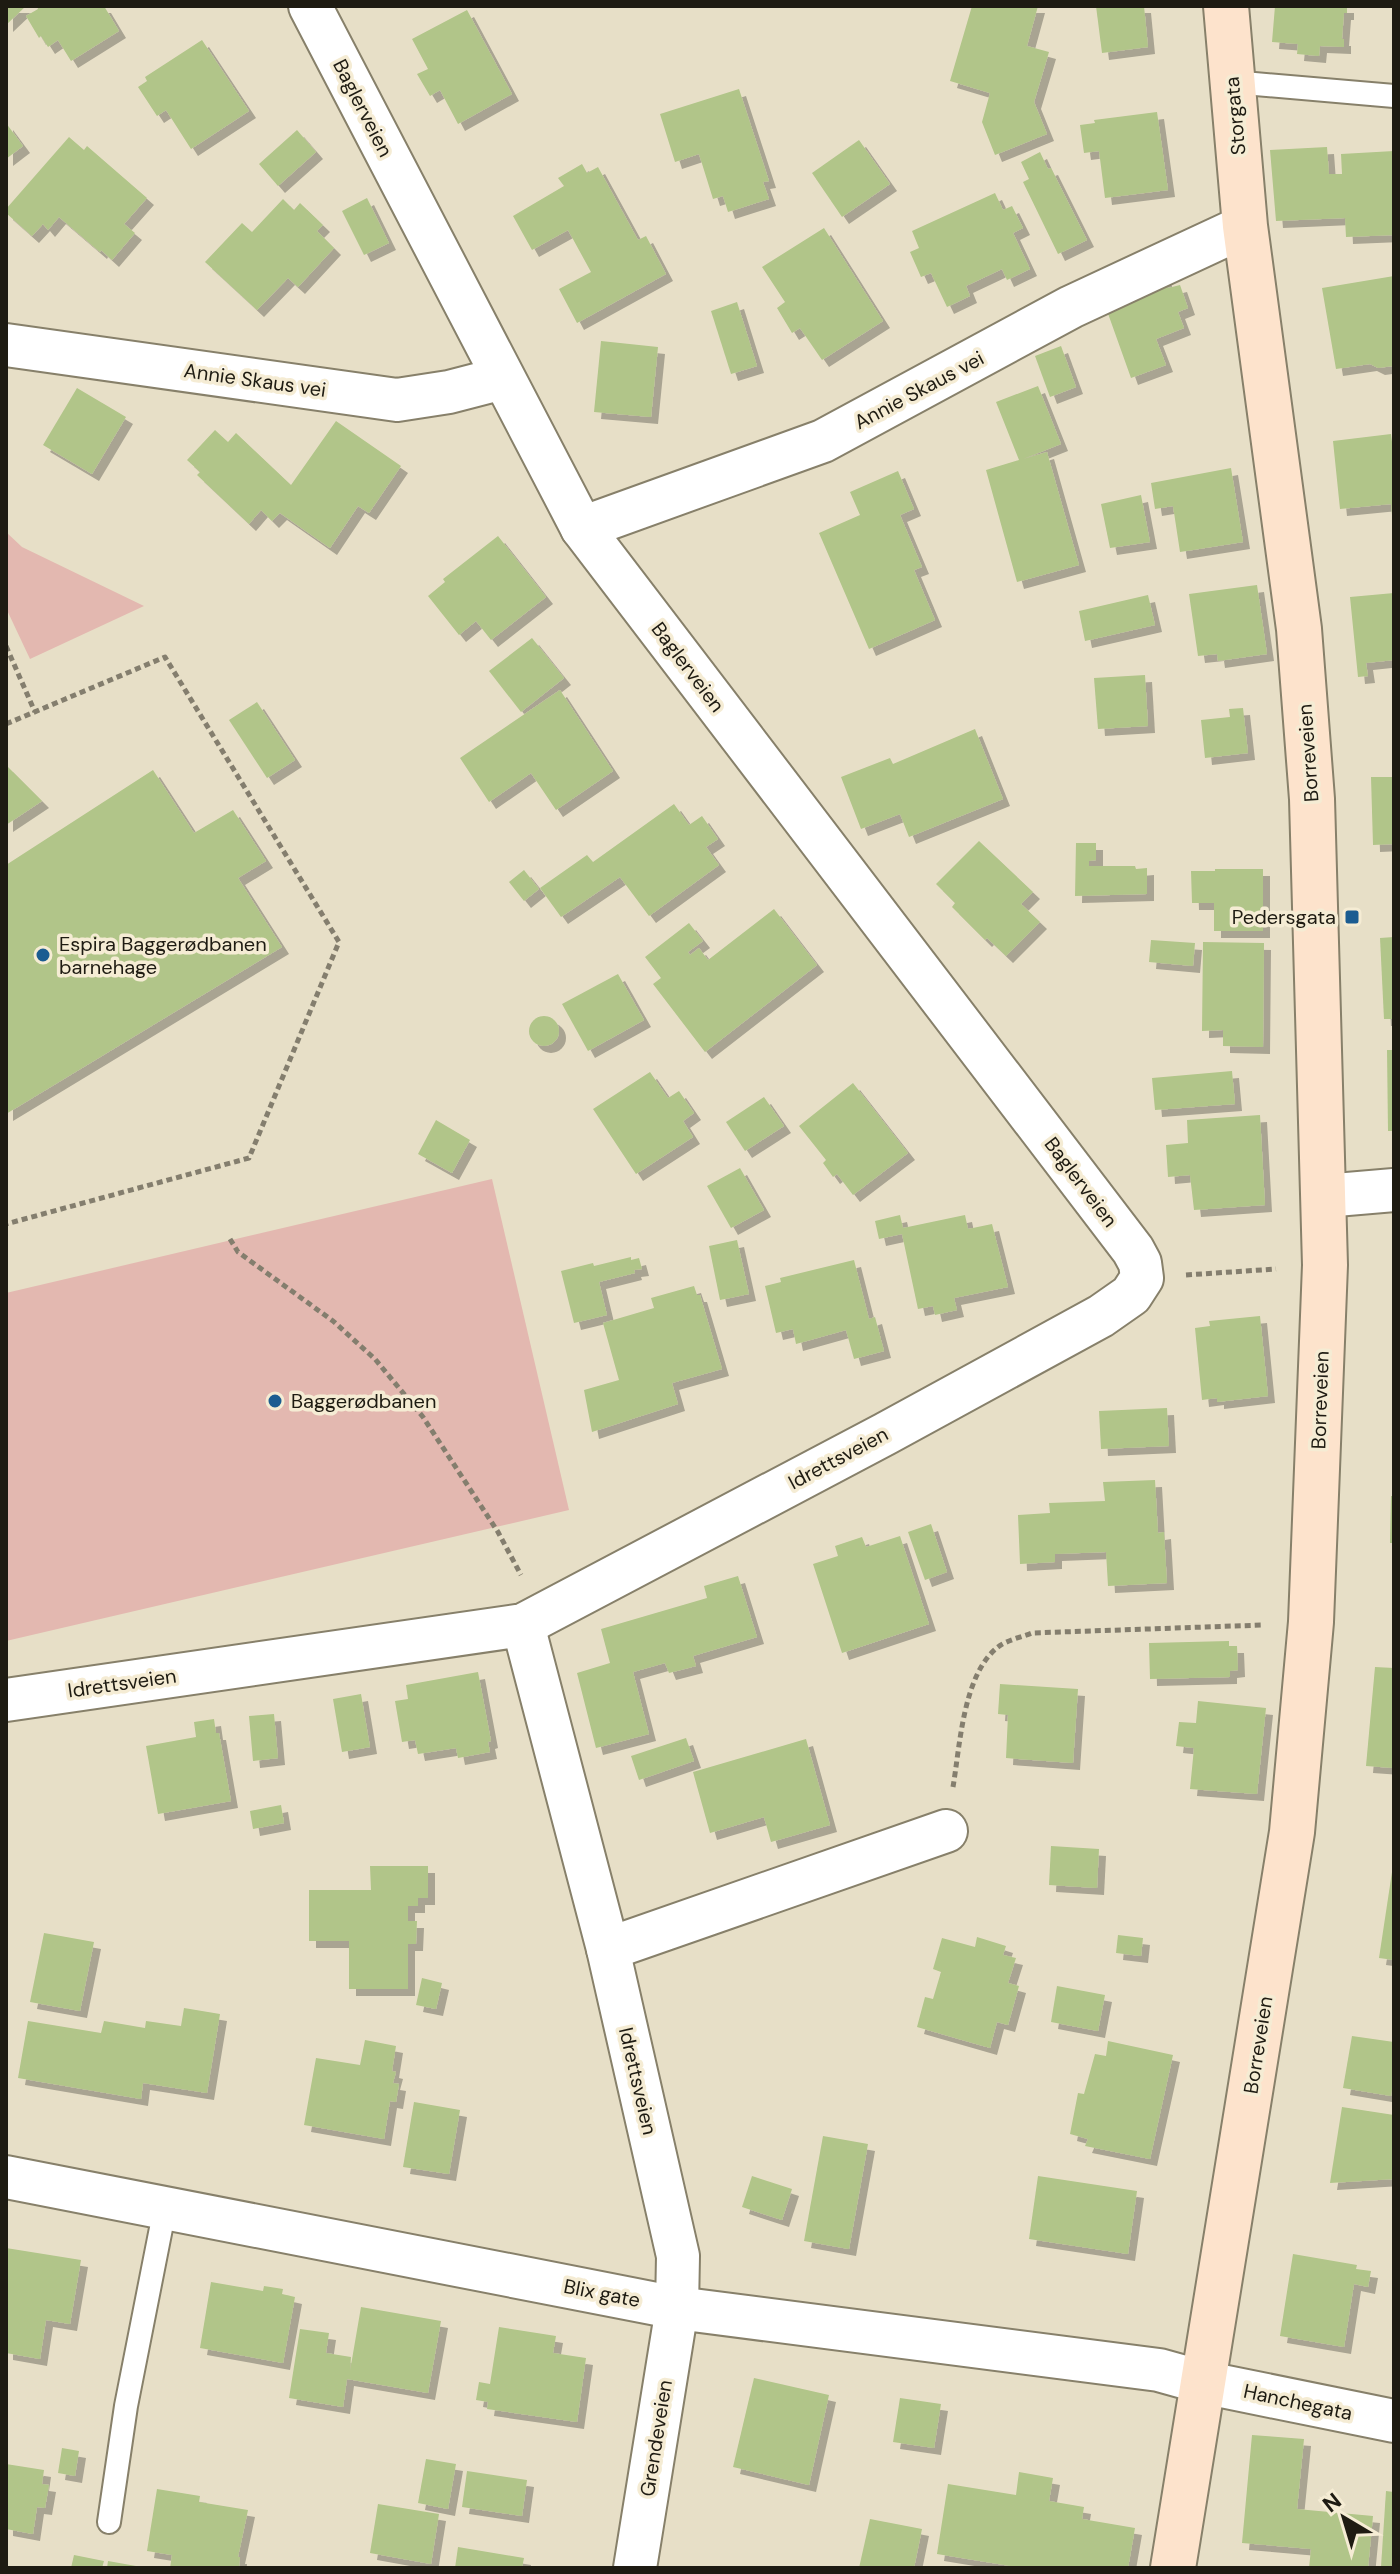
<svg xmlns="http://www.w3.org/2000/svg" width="1400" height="2574" font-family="'DM Sans',sans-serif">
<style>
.green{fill:#e3b8b0}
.building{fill:#b1c589;filter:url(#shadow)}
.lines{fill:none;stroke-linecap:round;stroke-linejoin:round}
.service-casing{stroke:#87806a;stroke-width:26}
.minor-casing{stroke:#87806a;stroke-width:46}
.secondary-casing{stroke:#87806a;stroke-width:48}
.path{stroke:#847e6e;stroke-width:5;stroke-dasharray:6 4;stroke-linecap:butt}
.service{stroke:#fff;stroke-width:22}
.minor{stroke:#fff;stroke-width:42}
.secondary{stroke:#fde3cc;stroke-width:44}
.poi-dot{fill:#1b5c91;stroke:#f5ecd4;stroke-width:3}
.labels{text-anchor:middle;stroke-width:7;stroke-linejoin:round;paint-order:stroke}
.street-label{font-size:20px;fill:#1e1b12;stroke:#f5ecd4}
.poi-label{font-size:20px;fill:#1e1b12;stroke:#f5ecd4;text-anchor:start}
</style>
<defs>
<filter id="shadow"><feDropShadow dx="7" dy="7" stdDeviation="0" flood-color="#0004"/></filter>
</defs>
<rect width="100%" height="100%" fill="#e7dfc7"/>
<!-- green -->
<g class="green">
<polygon points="6,532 22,547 144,606 30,659 6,608"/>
<polygon points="492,1179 569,1510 6,1641 6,1293"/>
</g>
<!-- building -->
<g class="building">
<polygon points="6,6 26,6 6,25"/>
<polygon points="37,6 104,6 119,31 71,61 58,40 48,47 41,36 39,38 26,16 38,9"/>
<polygon points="972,6 1038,6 1027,46 1049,52 1034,102 1047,134 995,155 982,122 990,93 950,81"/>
<polygon points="1096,6 1144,6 1148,47 1102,53"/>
<polygon points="1275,6 1347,6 1347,13 1344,13 1342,39 1344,39 1344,47 1320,46 1319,56 1297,54 1298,44 1272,42"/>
<polygon points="467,10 512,94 458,124 440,90 430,96 417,74 428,69 412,39"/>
<polygon points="202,40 249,111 191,149 166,110 157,116 138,87 147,81 145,77"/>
<polygon points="739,89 769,181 763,182 769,199 728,212 723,196 713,199 699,154 675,162 660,114"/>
<polygon points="1157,112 1168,190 1105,198 1099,151 1084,153 1080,125 1095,123 1094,120"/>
<polygon points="6,123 23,146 6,159"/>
<polygon points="297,130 316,152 278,186 259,164"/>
<polygon points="69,137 84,150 87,146 147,198 124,224 135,233 112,260 101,250 100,252 59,217 48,230 43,224 32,236 6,213 6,209"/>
<polygon points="859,140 890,184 842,217 812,173"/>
<polygon points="1327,147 1329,174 1342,174 1341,154 1394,151 1394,235 1346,237 1345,218 1276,221 1270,150"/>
<polygon points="1040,152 1048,169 1051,168 1087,240 1058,254 1023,182 1029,179 1021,162"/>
<polygon points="582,164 587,173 598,167 638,240 646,236 666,274 577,323 559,289 591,272 568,230 532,250 513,216 564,186 558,178"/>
<polygon points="995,193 1003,210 1012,206 1023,228 1013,233 1030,269 1007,280 1002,269 966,286 970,296 947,307 931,273 921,277 910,252 919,248 912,231"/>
<polygon points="367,198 389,243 364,255 342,211"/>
<polygon points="283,199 294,210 300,203 323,225 317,231 334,248 298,287 288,278 257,310 205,262 242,223 252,232"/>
<polygon points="824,228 883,321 822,360 800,328 792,333 777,308 785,302 762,267"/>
<polygon points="1162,271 1168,288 1180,285 1188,308 1178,312 1184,328 1156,339 1166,365 1131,378 1106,308"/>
<polygon points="1394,276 1393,366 1378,368 1370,364 1336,369 1322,288"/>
<polygon points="737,302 757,366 731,374 711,311"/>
<polygon points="601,341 658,347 651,417 594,412"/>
<polygon points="1061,346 1076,387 1050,397 1035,356"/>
<polygon points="1038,386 1061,444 1023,459 1047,452 1079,565 1017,582 986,470 1019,460 996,402"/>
<polygon points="77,388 126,417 92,474 43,445"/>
<polygon points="336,421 401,466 369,513 358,506 330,548 280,513 272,521 261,510 249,524 197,475 200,472 187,460 215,430 228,442 236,433 291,485"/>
<polygon points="1391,434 1392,442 1394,442 1394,515 1392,515 1391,504 1340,509 1333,441"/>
<polygon points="1231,468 1243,542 1180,552 1173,506 1155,509 1151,483"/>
<polygon points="898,471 914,509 900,515 922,567 914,570 935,620 869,649 819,533 860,515 850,492"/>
<polygon points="1141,495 1150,542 1110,548 1101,504"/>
<polygon points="498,536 546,597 491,640 476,621 459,635 428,596 445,582 443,579"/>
<polygon points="1257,585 1267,654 1218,661 1217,654 1198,656 1189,594"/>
<polygon points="1394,593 1394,660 1366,663 1368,676 1358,677 1350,597"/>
<polygon points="1148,595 1155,625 1085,641 1079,611"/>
<polygon points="532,638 564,678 521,712 489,671"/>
<polygon points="1145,675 1148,726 1098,729 1094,678"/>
<polygon points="560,690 613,771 556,810 531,773 489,802 460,758"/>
<polygon points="257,702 295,760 267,778 229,720"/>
<polygon points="1243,708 1248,753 1205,758 1201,720 1230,717 1229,709"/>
<polygon points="975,729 1003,799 909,837 900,814 861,829 841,777 890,758 893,764"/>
<polygon points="6,765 42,801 6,825"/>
<polygon points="153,770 194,833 233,810 266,861 238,878 282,947 6,1114 6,865"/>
<polygon points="1371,777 1394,777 1394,844 1373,845"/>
<polygon points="674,804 689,825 702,816 718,839 706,847 719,865 649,916 620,877 561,917 540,888 587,855 593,862"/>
<polygon points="979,841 1033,892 1021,904 1040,922 1006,956 987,938 985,940 952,907 955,903 936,884"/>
<polygon points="1076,843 1096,843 1096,860 1089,861 1089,866 1135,866 1136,869 1147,868 1147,894 1075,896"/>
<polygon points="1215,869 1263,869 1263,931 1214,931 1214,903 1192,903 1191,871 1215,871"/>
<polygon points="524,870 539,889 524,901 509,882"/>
<polygon points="774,909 817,965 705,1052 653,984 661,978 645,957 689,923 703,941 688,952 690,955 699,948 708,960"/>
<polygon points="1394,937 1394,1019 1384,1019 1380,938"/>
<polygon points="1151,940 1195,943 1193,966 1149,962"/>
<polygon points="1203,942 1264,943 1263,1047 1223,1046 1223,1030 1202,1031"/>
<polygon points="618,974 644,1020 588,1051 562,1004"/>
<circle cx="544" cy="1031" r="15"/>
<polygon points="1387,1050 1394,1050 1394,1131 1388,1131"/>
<polygon points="1232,1071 1235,1104 1155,1110 1152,1078"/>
<polygon points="650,1072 668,1098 679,1091 694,1113 683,1121 693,1137 636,1174 593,1109"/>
<polygon points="853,1083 908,1153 853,1195 837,1174 833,1177 823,1163 826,1160 799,1126"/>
<polygon points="764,1097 784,1126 745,1151 726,1122"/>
<polygon points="1260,1115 1265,1205 1194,1210 1190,1175 1168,1177 1166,1145 1188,1143 1187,1120"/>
<polygon points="436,1120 470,1140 452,1173 418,1154"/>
<polygon points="740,1168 764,1210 731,1228 707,1186"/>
<polygon points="900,1215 903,1228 965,1215 968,1229 992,1224 1008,1287 954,1298 957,1310 935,1315 933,1306 918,1309 902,1234 879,1239 875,1221"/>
<polygon points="737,1240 749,1294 720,1300 709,1246"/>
<polygon points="631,1257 631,1260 639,1258 642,1269 634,1270 635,1273 599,1282 607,1315 574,1323 561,1271 593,1263 594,1266"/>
<polygon points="854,1260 869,1319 875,1317 884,1351 854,1359 846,1330 796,1344 793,1329 776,1333 765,1286 781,1282 780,1278"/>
<polygon points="694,1286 697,1295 700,1295 722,1369 672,1383 678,1404 592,1432 584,1390 619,1380 603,1323 654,1308 651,1298"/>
<polygon points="1260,1316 1268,1396 1217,1402 1217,1398 1202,1400 1195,1328 1210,1326 1209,1321"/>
<polygon points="1167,1408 1169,1446 1101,1449 1099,1411"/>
<polygon points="1155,1480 1158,1533 1164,1532 1167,1583 1108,1586 1106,1552 1055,1554 1055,1562 1020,1564 1018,1515 1050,1513 1049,1503 1105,1501 1103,1482"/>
<polygon points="1391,1496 1394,1496 1394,1543 1390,1543"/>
<polygon points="931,1524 947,1572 925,1580 908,1532"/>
<polygon points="900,1536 929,1624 842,1653 813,1564 838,1556 835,1546 862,1537 866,1547"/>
<polygon points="738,1576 757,1637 693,1656 696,1666 669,1673 665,1663 633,1672 649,1734 596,1748 577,1673 610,1663 601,1629 707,1598 704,1586"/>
<polygon points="1229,1641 1229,1646 1237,1646 1238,1670 1230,1671 1230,1677 1150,1679 1149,1643"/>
<polygon points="1375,1667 1394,1668 1394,1768 1366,1766"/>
<polygon points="478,1672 491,1741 488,1742 490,1752 458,1758 456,1748 418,1754 415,1740 402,1742 395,1701 408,1699 406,1685"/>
<polygon points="1000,1684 1078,1689 1073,1763 1006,1758 1008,1715 998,1714"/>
<polygon points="361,1694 370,1747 342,1752 333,1699"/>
<polygon points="1198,1701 1266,1708 1257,1794 1190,1789 1194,1748 1176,1746 1179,1722 1196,1723"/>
<polygon points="274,1714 278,1758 253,1761 249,1716"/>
<polygon points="214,1719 216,1733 219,1733 231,1801 158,1814 146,1746 196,1737 194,1722"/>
<polygon points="686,1738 694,1761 639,1780 631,1756"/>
<polygon points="806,1739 830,1825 771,1842 764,1817 710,1833 693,1772"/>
<polygon points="281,1805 284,1823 253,1829 250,1811"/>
<polygon points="1051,1846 1099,1849 1097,1888 1049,1885"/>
<polygon points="370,1866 428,1866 428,1898 418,1898 418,1906 408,1906 408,1921 417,1921 416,1944 408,1944 408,1989 349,1989 349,1941 309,1941 309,1890 371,1890"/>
<polygon points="1392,1872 1394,1872 1394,1960 1379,1958"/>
<polygon points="44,1933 94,1942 80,2011 30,2002"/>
<polygon points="1118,1935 1143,1938 1141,1956 1116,1953"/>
<polygon points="977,1937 1006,1946 1003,1955 1016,1958 1008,1983 1019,1986 1008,2025 997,2022 990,2048 917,2027 925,1997 933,1999 941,1972 933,1969 942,1938 975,1947"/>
<polygon points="422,1978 442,1983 436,2009 416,2005"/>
<polygon points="1057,1986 1105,1995 1098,2031 1051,2022"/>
<polygon points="184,2008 220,2014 207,2093 143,2083 141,2099 18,2078 28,2021 101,2033 104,2021 145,2028 146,2021 181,2026"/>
<polygon points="1352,2036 1394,2042 1394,2079 1391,2096 1343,2088"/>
<polygon points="365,2040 396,2046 392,2071 396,2072 393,2083 399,2084 396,2102 390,2101 384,2139 304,2125 316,2058 360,2065"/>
<polygon points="1108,2041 1173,2055 1150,2159 1085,2146 1088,2139 1070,2134 1078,2093 1084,2094 1095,2054 1106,2056"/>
<polygon points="414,2102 460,2110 449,2174 403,2167"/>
<polygon points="1342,2107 1394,2115 1394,2179 1330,2183"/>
<polygon points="823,2136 868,2144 849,2249 804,2241"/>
<polygon points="752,2176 792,2189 782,2220 742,2207"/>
<polygon points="1038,2176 1137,2191 1128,2254 1029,2239"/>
<polygon points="6,2248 81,2260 70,2324 46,2320 40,2359 6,2353"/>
<polygon points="1293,2254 1357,2265 1356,2269 1371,2271 1368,2287 1354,2284 1344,2347 1280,2336"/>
<polygon points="211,2282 263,2291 264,2286 283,2289 282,2294 295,2297 283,2363 200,2348"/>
<polygon points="361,2307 441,2321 428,2393 347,2379 343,2407 289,2398 300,2329 329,2333 326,2353 351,2357 350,2371"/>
<polygon points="499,2327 556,2336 553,2353 586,2358 577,2422 487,2409 488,2402 476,2400 479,2382 490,2384"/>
<polygon points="754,2378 829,2395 809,2485 733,2467"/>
<polygon points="900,2398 941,2404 934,2448 893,2442"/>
<polygon points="1252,2435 1304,2439 1297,2509 1373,2516 1368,2568 1309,2568 1311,2549 1242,2543"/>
<polygon points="62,2448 79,2451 75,2476 58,2473"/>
<polygon points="426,2459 456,2464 448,2509 418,2503"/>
<polygon points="6,2464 44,2470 42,2484 49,2485 45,2508 37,2507 33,2534 6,2529"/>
<polygon points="467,2471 527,2480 522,2516 462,2507"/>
<polygon points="1019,2472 1053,2478 1049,2501 1084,2507 1082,2519 1135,2528 1128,2568 1022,2568 937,2554 948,2484 1016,2495"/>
<polygon points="157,2489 200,2496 199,2502 248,2510 238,2557 240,2557 239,2568 170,2568 172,2555 147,2551"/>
<polygon points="1386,2491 1394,2492 1394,2568 1381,2567"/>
<polygon points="378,2504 439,2514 431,2564 370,2553"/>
<polygon points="870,2519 922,2529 914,2568 859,2568"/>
<polygon points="458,2547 524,2558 522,2568 455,2568"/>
<polygon points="74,2555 104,2561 102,2568 71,2568"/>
<polygon points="108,2561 136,2566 136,2568 107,2568"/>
</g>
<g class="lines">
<defs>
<g id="service">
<polyline points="1232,82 1394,96"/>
<polyline points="109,2522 126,2406 165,2208"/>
</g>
<g id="minor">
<polyline points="6,345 397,400 449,392 503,378"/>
<polyline points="582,528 823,441 1071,307 1245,226"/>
<polyline points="1324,1196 1394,1190"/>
<polyline points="523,1625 608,1949 678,2256 677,2308 635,2568"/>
<polyline points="6,1700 523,1625 885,1434 1101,1316 1131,1295 1142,1278 1140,1263 1133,1250 582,528 310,6"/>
<polyline points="608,1949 946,1831"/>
<polyline points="6,2177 677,2308 1159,2370 1202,2382 1394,2421"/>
</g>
<polyline id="secondary" points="1173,2568 1292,1832 1311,1622 1325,1265 1312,799 1299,629 1245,226 1226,6"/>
</defs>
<!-- service casing -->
<use href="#service" class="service-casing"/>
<!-- minor casing -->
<use href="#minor" class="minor-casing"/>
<!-- secondary casing -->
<use href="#secondary" class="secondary-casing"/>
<!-- path -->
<g class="path">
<polyline points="6,646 35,712"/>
<polyline points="6,724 165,657 339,942 249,1158 6,1224"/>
<polyline points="230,1239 238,1252 333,1321 375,1359 423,1417 498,1532 521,1575"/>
<polyline points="1186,1275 1276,1269"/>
<path d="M953,1787C960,1746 963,1674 998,1647C1007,1640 1022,1637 1032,1633L1263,1625"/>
</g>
<!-- service -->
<use href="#service" class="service"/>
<!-- minor -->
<use href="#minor" class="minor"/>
<!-- secondary -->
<use href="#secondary" class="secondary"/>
</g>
<!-- markers -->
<g class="poi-dot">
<rect x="1344" y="909" width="16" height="16" rx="4"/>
<circle cx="43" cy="955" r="8"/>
<circle cx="275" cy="1401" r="8"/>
</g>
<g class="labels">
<!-- street labels -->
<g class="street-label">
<text transform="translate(363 108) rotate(63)" y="7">Baglerveien</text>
<text transform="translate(1235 116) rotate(-95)" y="7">Storgata</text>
<text transform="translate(255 380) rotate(8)" y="7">Annie Skaus vei</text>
<text transform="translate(919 390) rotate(-28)" y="7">Annie Skaus vei</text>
<text transform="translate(688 667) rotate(53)" y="7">Baglerveien</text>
<text transform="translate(1308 753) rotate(-94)" y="7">Borreveien</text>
<text transform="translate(1081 1182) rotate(53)" y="7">Baglerveien</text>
<text transform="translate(1320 1400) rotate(-88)" y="7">Borreveien</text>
<text transform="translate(838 1458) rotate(-28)" y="7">Idrettsveien</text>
<text transform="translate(122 1683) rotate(-8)" y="7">Idrettsveien</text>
<text transform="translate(1258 2045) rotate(-81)" y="7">Borreveien</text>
<text transform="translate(638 2081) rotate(77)" y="7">Idrettsveien</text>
<text transform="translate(602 2293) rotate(11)" y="7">Blix gate</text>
<text transform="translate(1298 2402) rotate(12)" y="7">Hanchegata</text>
<text transform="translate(656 2438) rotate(-81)" y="7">Grendeveien</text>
</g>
<!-- poi labels -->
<g class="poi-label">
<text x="1336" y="924" text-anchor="end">Pedersgata</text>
<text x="59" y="951">Espira Baggerødbanen<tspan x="59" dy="23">barnehage</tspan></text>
<text x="291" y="1408">Baggerødbanen</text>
</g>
</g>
<!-- border -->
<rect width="1400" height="2574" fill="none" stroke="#1e1b12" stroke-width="16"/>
<!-- north arrow -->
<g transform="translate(1344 2518) rotate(322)" stroke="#f5ecd4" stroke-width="6" paint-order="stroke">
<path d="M0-6L14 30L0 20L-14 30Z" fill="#1e1b12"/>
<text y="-12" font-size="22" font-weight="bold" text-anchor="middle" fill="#1e1b12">N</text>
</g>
</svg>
